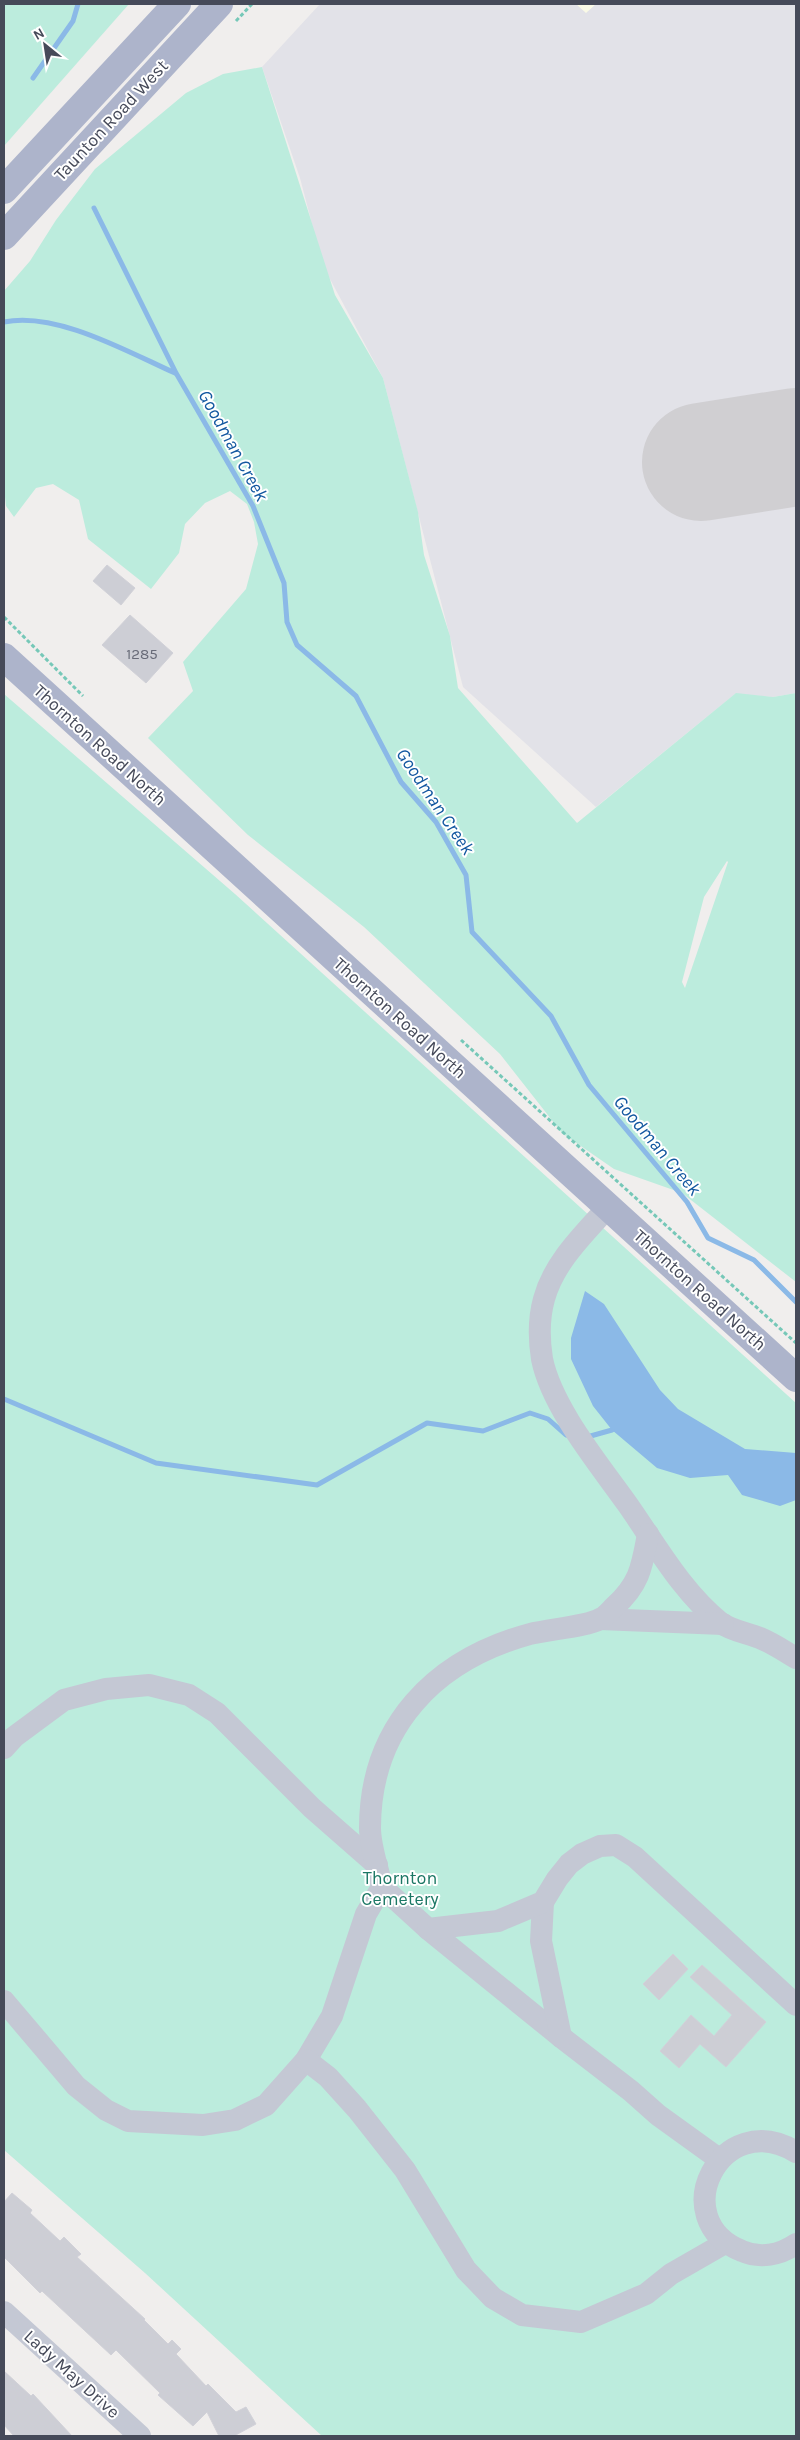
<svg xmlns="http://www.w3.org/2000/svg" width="800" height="2440" font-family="Karla,sans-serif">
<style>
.commercial{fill:#fafae6}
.airport{fill:#e2e2e8}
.green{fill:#bcecdd;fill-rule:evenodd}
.water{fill:#8bb9e7}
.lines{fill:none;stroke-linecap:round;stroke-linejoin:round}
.stream{stroke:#8bb9e7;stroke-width:5}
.runway{stroke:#d0cfd2;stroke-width:118}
.building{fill:#cdced5;stroke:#d1d1d8}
.path{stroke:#76c8b8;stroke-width:3;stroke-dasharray:4 2.5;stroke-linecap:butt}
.minor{stroke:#c4c8d4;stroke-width:22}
.major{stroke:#adb4cb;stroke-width:28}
.labels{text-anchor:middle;stroke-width:4;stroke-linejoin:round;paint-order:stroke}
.number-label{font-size:15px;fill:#686b78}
.street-label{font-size:18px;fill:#464a59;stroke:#fff}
.park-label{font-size:18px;fill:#1b7764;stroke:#fff}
.water-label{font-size:19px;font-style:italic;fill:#1358a0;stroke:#fff}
</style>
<rect width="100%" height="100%" fill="#f0eeed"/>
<!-- commercial -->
<polygon class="commercial" points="566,4 608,4 587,23"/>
<!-- airport -->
<polygon class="airport" points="320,4 576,4 586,13 596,4 796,4 796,693 773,697 735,694 596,807 463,687 383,378 323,266 300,178 262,67"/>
<!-- green -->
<g class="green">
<polygon points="4,4 129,4 4,146"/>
<path d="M262,67L335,295L383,378L418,512L424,555L450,636L458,688L577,823L736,693L773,697L796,693V1282L682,1193L614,1169L562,1133L500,1054L364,927L248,835L148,738L193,691L183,662L246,589L258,544L254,522L247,504L230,491L205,503L185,524L179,553L151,589L88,539L79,500L53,484L36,488L14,517L6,506L4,488V291L30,261L56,220L95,169L186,93L223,74ZM727,861L728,862L685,988L682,982L704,897Z"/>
<polygon points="4,694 235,894 796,1403 796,2436 322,2436 145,2273 4,2150"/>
</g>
<!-- water -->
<polygon class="water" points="585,1291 604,1304 660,1390 678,1409 745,1449 796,1453 796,1500 780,1506 742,1495 728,1475 690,1478 657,1468 612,1430 593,1406 571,1359 571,1338"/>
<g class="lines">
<!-- stream -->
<g class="stream">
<polyline points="33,78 73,21 78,4"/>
<polyline points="94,208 176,373 253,506 284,583 287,622 297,645 356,696 401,782 436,822 466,875 472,932 551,1016 589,1085 687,1202 708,1238 754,1260 796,1302"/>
<path d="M4,322C56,311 128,352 175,373"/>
<polyline points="4,1399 156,1463 317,1485 427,1423 483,1431 530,1413 548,1419 566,1435"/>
<polyline points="587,1437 612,1430"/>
</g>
<!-- runway -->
<polyline class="runway" points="701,462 796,447"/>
</g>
<!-- building -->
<g class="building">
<polygon points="107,565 135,588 121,605 93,581"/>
<polygon points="130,615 173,653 146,683 102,645"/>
<polygon points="673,1954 688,1969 659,2000 643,1984"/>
<polygon points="702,1965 766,2022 726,2067 700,2044 679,2068 660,2051 691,2015 714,2036 732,2015 690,1977"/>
<polygon points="12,2193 32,2210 30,2213 60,2241 64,2237 81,2254 77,2257 145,2319 144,2320 168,2344 172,2340 181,2349 176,2354 206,2386 208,2384 236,2412 246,2407 256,2424 234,2436 219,2436 207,2412 193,2426 158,2395 160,2393 116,2350 111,2355 42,2291 40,2293 4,2257 4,2202"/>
<polygon points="4,2371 31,2396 33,2394 72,2436 14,2436 4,2425"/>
</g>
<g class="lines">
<!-- path -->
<g class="path">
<polyline points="236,21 252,4"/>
<polyline points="4,617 83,696"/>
<polyline points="461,1040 796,1343"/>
</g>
<!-- minor -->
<g class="minor">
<path d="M608,1207C584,1234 554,1262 544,1299C539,1317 539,1340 542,1359C552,1408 599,1464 628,1505C656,1545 682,1592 721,1623C732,1631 748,1633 760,1638C772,1643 784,1651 796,1658"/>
<polyline points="600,1619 723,1624"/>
<polyline points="4,1748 14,1737 64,1700 106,1689 149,1685 189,1695 217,1713 312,1808 377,1865"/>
<polyline points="382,1887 428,1929 561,2037 631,2091 658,2115 719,2159"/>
<polyline points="543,1902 541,1941 561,2037"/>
<polyline points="428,1929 498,1921 543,1902 557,1879 569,1864 582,1854 600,1846 616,1845 635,1857 796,2005"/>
<path d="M4,2001L76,2086L106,2110L128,2121L203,2125L235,2120L266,2105L306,2060L332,2016L366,1914L382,1887C378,1868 370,1847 370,1828C370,1726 435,1660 530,1634C548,1629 585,1627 600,1619C605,1617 610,1611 614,1607C640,1584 642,1566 648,1534"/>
<polyline points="306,2060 328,2077 357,2109 405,2170 466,2270 493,2298 522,2315 581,2322 646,2294 671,2274 725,2243"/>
<path d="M796,2152C721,2106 664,2220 742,2251C760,2259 780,2255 796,2244"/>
<polyline points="4,2312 140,2436"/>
</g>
<!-- major -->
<g class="major">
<polyline points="4,190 177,4"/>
<polyline points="4,236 219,4"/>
<polyline points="4,657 796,1378"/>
</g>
</g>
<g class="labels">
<!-- number labels -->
<g class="number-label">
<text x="142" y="659">1285</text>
</g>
<!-- street labels -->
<g class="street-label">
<text transform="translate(111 120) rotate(-47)" y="6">Taunton Road West</text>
<text transform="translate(100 745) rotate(42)" y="6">Thornton Road North</text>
<text transform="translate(400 1018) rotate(42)" y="6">Thornton Road North</text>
<text transform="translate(700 1290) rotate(42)" y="6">Thornton Road North</text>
<text transform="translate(72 2374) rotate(42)" y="6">Lady May Drive</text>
</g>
<!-- park labels -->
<g class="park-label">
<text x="400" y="1884">Thornton<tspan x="400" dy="21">Cemetery</tspan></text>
</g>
<!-- water labels -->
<g class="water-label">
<text transform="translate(234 445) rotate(61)" y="7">Goodman Creek</text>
<text transform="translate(436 801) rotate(56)" y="7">Goodman Creek</text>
<text transform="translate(658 1145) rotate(50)" y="7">Goodman Creek</text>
</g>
</g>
<!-- border -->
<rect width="800" height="2440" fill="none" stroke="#464a59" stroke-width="10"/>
<!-- north arrow -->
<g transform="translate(45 45) rotate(330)" stroke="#ffffff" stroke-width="4" paint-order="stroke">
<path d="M0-4L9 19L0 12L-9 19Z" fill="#464a59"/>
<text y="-8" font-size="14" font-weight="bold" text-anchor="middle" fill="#464a59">N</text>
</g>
</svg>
